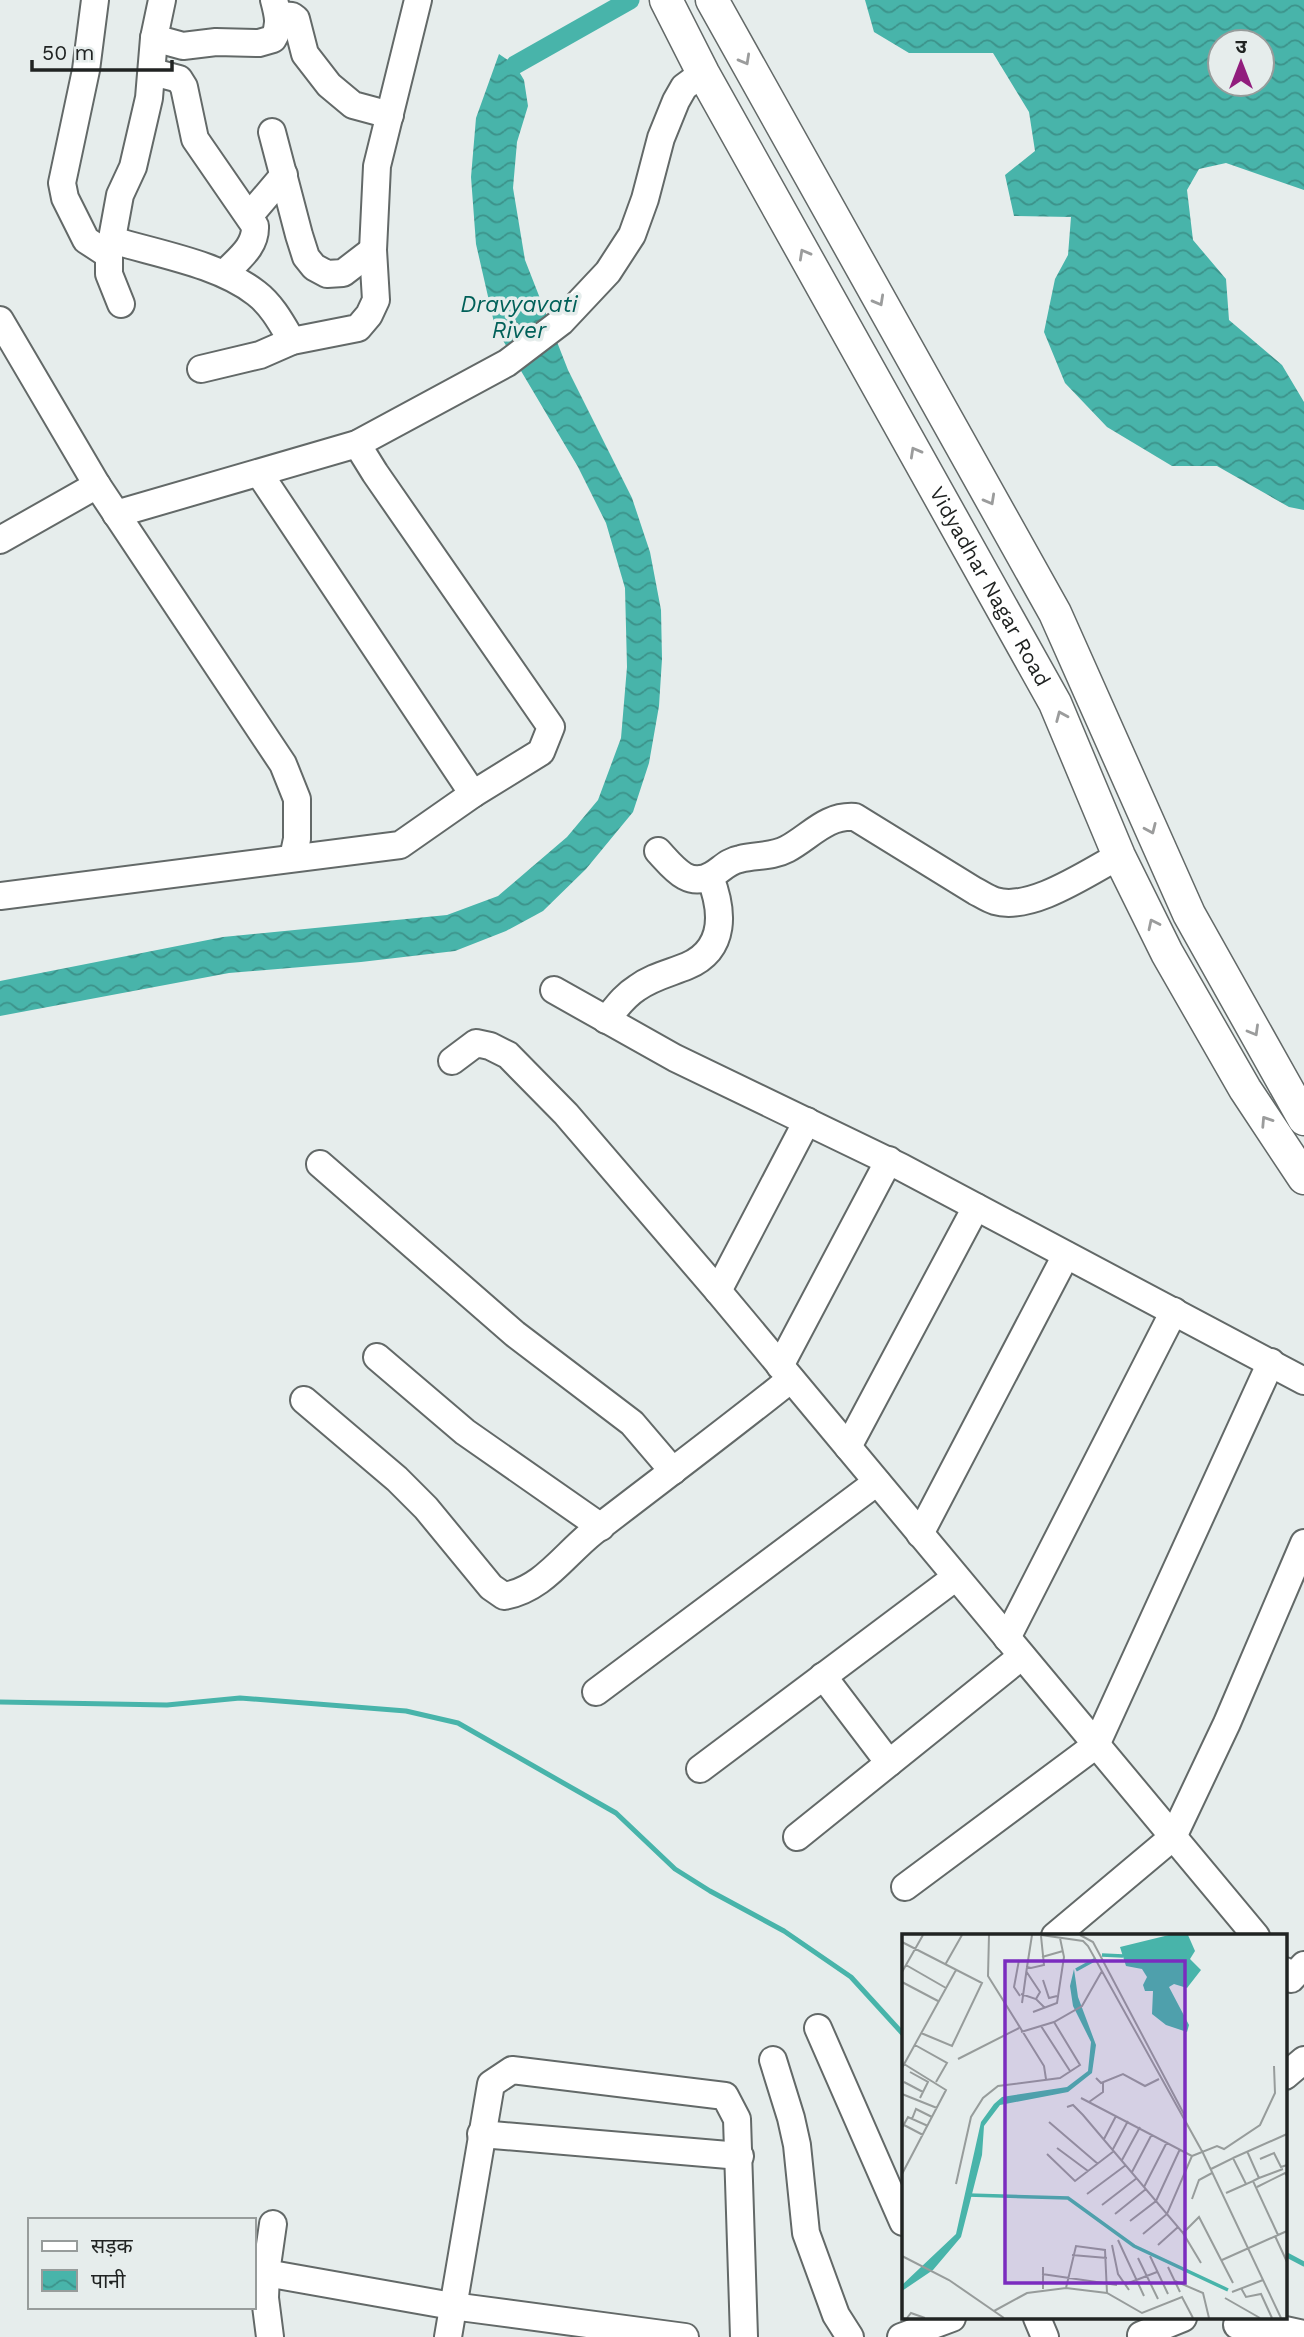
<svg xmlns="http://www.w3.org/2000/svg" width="1304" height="2337" font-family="'Work Sans','Noto Sans Devanagari',sans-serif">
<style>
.water{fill:url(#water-waves);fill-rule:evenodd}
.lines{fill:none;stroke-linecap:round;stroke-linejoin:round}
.stream{stroke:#48b4aa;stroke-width:5}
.canal{stroke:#48b4aa;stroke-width:19}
.minor-casing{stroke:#636968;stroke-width:30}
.major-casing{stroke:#636968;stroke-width:35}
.minor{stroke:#fff;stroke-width:26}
.major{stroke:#fff;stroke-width:32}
.oneway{stroke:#9b9c9c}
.labels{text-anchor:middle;stroke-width:7;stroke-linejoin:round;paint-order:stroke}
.street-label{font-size:21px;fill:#202322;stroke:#e6edec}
.water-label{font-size:23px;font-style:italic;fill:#006059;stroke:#e6edec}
.inset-river{fill:none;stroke:#48b4aa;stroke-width:3.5}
.inset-road{fill:none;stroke:#979c9b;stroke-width:2}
.view{fill:#7b2cbf;fill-opacity:0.15;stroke:#7b2cbf;stroke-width:3.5}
.inset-edge{fill:none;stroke:#202322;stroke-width:3.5}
</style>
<defs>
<pattern id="water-waves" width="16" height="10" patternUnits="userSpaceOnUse" patternTransform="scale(1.75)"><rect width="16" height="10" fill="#48b4aa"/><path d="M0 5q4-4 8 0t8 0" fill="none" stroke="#3c928a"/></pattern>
</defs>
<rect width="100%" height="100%" fill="#e6edec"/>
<!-- water -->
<g class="water">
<path d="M865,0H1304V190L1226,163L1199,169L1187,190L1193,240L1226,279L1229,320L1282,365L1304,402V510L1289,507L1217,466H1172L1107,427L1065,383L1044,332L1055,279L1068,255L1071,217L1014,216L1005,175L1035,151L1029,112L993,53H909L874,32ZM1220,42H1262V84H1220Z"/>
<polygon points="499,54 515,65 524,80 528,106 517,142 513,188 525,260 568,370 632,498 650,552 661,610 662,659 659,706 649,763 633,812 586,869 543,911 506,931 455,951 361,962 229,973 0,1016 0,981 223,937 447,915 498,896 567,837 598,800 621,738 627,667 625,588 606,523 578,467 495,327 476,244 471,177 476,118"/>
</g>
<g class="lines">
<!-- stream -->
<g class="stream">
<polyline points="0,1702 167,1705 240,1698 406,1711 458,1723 616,1813 675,1869 710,1891 784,1931 851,1977 903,2034"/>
<polyline points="1285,2254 1304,2264"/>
</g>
<!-- canal -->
<polyline class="canal" points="515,65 630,0"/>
<defs>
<g id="minor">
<polyline points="95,0 86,70 62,183 65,198 86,240 109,255"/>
<path d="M162,0L154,38L183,46L216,42L259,43L273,39C281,26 278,15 274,0"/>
<polyline points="278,15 292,16 296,19 305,54 329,85 353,105 390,115"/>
<path d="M153,72L179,79L184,87L195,139L255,226C256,247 238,259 225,273"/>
<polyline points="272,132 299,235 306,257 314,267 327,274 343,273 373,250"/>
<polyline points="250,215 284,175"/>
<path d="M112,240C158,254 219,264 256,293C272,305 282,324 292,341"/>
<polyline points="121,304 109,274 109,255 120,195 133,167 149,98 154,38"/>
<polyline points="0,320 97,485 283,764 297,799 297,839 293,858"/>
<polyline points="201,369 260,355 292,341 358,328 369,315 376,300 373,250 377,166 418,0"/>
<polyline points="259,473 473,794"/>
<polyline points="116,514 357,444 507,363 561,322 608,272 632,235 645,199 661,138 676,101 684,87 703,73"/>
<polyline points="0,540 97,485"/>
<path d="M658,851C673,867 688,889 712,875C721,870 728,861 740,859C756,855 772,857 787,849C811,836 826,815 855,817L975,891C981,894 988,899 995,901C1031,912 1087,873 1119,856"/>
<polyline points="0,896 400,845 473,794 541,752 551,727 375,473 357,444"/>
<polyline points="554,990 675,1058 901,1167 1304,1381"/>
<path d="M606,1020C616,1008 624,996 637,988C652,977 670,973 687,966C727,949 723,910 710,877"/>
<polyline points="452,1061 476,1043 490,1046 508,1055 566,1114 718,1291 1256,1936"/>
<polyline points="320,1164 515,1334 632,1423 673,1471"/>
<polyline points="718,1291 807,1121"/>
<polyline points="377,1357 465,1432 601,1527"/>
<polyline points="780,1366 889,1160"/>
<path d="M304,1400L397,1479L426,1508L491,1587L504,1596C542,1590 564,1555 593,1532C659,1481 726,1431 791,1379"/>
<polyline points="848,1447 976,1207"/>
<polyline points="920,1534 1066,1255"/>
<polyline points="1007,1638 1174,1311"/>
<polyline points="823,1676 889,1763"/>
<polyline points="596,1692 877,1482"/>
<polyline points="700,1769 956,1577"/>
<polyline points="797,1837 1022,1656"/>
<polyline points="905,1887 1096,1745 1271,1362"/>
<polyline points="1055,1936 1173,1837 1227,1723 1304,1543"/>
<polyline points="1285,1971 1291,1979 1304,1965"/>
<polyline points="818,2028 903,2222"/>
<polyline points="773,2060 791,2118 797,2145 806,2233 836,2315 850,2337"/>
<polyline points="1285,2076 1304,2060"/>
<polyline points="481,2134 740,2156"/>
<polyline points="266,2273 452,2306 685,2337"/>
<polyline points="1037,2318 1045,2337"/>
<polyline points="1237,2325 1276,2328 1304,2334"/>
<polyline points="1141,2335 1183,2318"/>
<polyline points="270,2337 265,2298 266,2273 273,2224"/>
<polyline points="448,2337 491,2084 512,2070 725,2096 737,2119 744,2337"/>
<polyline points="901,2337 952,2318"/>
</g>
<g id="major">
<path id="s1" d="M666,0L703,73L1055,703L1119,856L1167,953L1245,1089L1304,1178"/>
<polyline points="712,0 1055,613 1189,914 1304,1119"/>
</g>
</defs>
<!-- minor casing -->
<use href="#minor" class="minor-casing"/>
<!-- major casing -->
<use href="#major" class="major-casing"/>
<!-- minor -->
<use href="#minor" class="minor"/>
<!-- major -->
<use href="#major" class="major"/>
</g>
<!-- one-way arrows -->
<defs><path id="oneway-chevron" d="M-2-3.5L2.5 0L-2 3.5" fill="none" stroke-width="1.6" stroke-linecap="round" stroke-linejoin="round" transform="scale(1.75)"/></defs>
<g class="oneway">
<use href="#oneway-chevron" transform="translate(745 60) rotate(61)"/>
<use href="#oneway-chevron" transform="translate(804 254) rotate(-119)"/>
<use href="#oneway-chevron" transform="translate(879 301) rotate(61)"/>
<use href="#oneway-chevron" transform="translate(915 452) rotate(-119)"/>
<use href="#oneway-chevron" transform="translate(990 500) rotate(61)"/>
<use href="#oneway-chevron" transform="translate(1061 716) rotate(-113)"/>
<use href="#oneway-chevron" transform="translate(1151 829) rotate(66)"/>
<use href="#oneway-chevron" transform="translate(1153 924) rotate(-116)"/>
<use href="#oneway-chevron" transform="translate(1254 1031) rotate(60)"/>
<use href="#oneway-chevron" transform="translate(1266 1121) rotate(-123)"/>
</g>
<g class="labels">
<!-- street labels -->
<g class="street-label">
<text dy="7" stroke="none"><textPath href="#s1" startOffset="670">Vidyadhar Nagar Road</textPath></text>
</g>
<!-- water labels -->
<g class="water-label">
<text x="519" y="312">Dravyavati<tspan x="519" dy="26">River</tspan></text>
</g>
</g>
<!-- overview -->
<g transform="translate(902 1934)">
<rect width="385" height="385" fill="#e6edec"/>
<path d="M267,1H286L293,17L288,25L299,36L285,54L272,50L267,53L287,91L285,98L264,91L250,80L251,57H243L241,51L245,43L240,35L224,32L218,13ZM172,35L176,63L194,111L190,139L166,158L98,171L82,192L80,221L59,303L31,336L0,357V351L54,300L79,188L92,170L100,163L165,153L186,137L189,108L171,72L168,52Z" fill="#48b4aa"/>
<path class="inset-river" d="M200,21L221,22M174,36L194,25M66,261L166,264L232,312L326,356"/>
<path class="inset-road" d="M87,1L86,42L142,132L144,145M130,1L125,33L129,34L142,31L139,2M139,1L181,7L186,12L301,219L379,384M178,1L191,8L283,182M0,8L80,49L50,112L19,99M140,23L161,17M117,26L112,53L118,62M4,31L44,54M43,31L60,1M124,37L138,58L134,65M0,38L21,1M141,46L147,64L155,62M0,48L36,67M119,60L134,65L143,74M120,69L125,33M131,78L155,69L162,23L158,4M139,92L168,137M119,98L152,88L180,72L200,37M13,111L45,129L34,148M56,125L117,94M0,134L54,36M8,138L26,148L18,164M194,144L199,149L221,140L243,152L257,145M2,148L21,158M0,160L35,174M179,164L290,222L265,280L241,300M187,168L201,158V148M165,173L171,171L181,181L281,299L297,283L331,349M10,185L14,175L30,183M147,188L196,230M2,191L21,201M0,194L6,183L26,192M202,205L214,182M155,214L186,237M211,215L226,187M345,217L357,244L351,247M145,220L173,247L212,217M290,222L315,212L322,215L358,191L373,159L372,132M331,224L385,200M358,225L372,219L379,233L385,231M220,226L238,193M309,235L331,224L344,250M230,238L250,200M0,240L44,156L2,130M357,244L381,235M54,250L69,183L81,164L96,152L158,144L178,131L152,88M242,253L265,208M355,253L383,239L385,242M324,259L351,247L376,301M185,260L224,231M290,265L297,246L310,239M200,271L235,244M213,280L244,255M228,287L254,267L278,215M281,299L299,329M373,302L385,328M216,306L242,362M210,311L216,340L227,356M256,311L276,293M170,321L205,324M0,322L47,346L102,384M248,322L266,360M236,324L256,365M320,326L385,297M141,333V355M266,333L278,358M140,340L215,351M273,347L301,359L307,384M224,350L255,338M164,354L174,312L203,316L205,359M339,354L344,363L359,360L370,384M330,358L361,346M323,364L358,384M92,377L125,359L164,354L205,359L240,379L280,363L291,384M5,384L9,379L23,384"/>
<path class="view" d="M103,27H283V349H103Z"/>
<rect width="385" height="385" class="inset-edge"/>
</g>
<!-- legend -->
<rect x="28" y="2218" width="228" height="91" fill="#e6edec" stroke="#979c9b" stroke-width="2"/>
<rect x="42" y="2241" width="35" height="10" fill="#ffffff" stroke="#979c9b" stroke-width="2"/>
<text x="91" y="2253" font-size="21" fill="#202322">सड़क</text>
<rect x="42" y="2270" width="35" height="21" fill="url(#water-waves)" stroke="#979c9b" stroke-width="2"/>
<text x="91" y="2288" font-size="21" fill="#202322">पानी</text>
<!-- north arrow -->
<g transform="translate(1241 63)"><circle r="33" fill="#e6edec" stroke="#979c9b" stroke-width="2"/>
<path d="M0-5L12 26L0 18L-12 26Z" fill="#911d7d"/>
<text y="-10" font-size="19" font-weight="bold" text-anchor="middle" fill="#202322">उ</text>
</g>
<!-- scale -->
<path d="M32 60v10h140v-10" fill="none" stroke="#202322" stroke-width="3.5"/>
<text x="42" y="60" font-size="21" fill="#202322" stroke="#e6edec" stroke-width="5" paint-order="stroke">50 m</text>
</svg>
